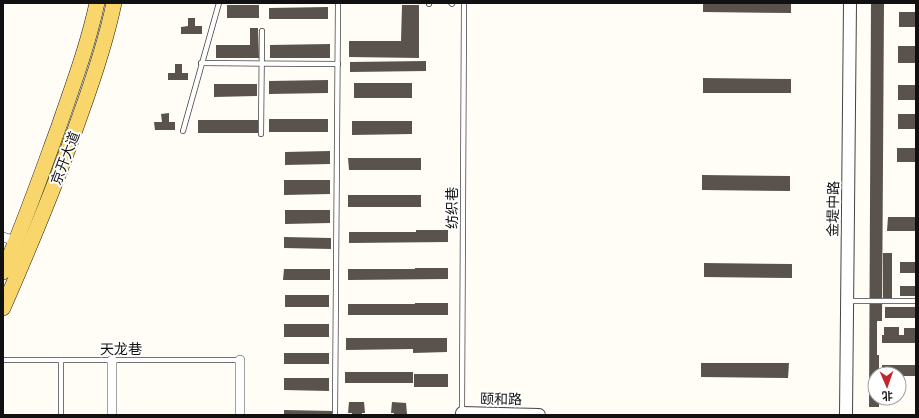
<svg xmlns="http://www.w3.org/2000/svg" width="919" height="418" font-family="'Roboto Serif','Noto Sans SC',serif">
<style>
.building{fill:#5a524d}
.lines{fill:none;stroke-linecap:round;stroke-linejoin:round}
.service-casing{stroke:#444;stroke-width:6}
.minor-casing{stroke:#444;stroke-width:10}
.tertiary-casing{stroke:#444;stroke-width:14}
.primary-casing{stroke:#222;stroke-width:16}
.service{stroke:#fff;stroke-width:4.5}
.minor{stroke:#fff;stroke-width:9}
.tertiary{stroke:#fff;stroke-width:12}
.primary{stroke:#f9d66b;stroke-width:15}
.labels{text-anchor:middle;stroke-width:4;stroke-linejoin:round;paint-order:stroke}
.street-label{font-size:14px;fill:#111;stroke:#fff}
</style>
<rect width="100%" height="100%" fill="#fffdf5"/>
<!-- building -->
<g class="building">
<polygon points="703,3 791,3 791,13 703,12"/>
<polygon points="871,3 884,3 882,321 877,321 877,355 879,355 879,374 875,374 875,398 879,398 879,407 869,407"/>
<rect x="227" y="5" width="32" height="13"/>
<polygon points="402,5 419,5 419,58 349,57 349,41 401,41"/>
<polygon points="328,7 328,19 269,19 269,8"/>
<rect x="899" y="12" width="17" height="15"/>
<polygon points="188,18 195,18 195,26 202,26 202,34 181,34 181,27 188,26"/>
<polygon points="250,28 258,28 259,58 216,58 216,45 250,45"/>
<polygon points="330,44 330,58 270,58 270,45"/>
<rect x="898" y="46" width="18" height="17"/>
<polygon points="426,61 426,71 350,72 350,62"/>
<polygon points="175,64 182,64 182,73 188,73 188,80 168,80 168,73 175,73"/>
<polygon points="703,78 791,79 791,93 703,93"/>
<polygon points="328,80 328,93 269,94 269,81"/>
<rect x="354" y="83" width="58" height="15"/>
<polygon points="214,84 257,84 257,96 214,97"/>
<rect x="898" y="85" width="18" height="15"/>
<polygon points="169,113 169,122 175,122 175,130 155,130 154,122 162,122 161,114"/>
<rect x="898" y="114" width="18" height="15"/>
<rect x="269" y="119" width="59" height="13"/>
<rect x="198" y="120" width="60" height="13"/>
<polygon points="352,121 412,121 412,134 352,135"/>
<rect x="897" y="148" width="19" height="14"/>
<polygon points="330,151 330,164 285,165 285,152"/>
<polygon points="348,158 421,158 421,170 349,170"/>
<polygon points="702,175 790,176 790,191 702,190"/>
<polygon points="284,180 330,180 330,194 284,195"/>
<rect x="348" y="195" width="73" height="12"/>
<polygon points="285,210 330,210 330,223 285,224"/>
<polygon points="888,217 916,217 916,231 887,231"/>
<polygon points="416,230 448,230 448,242 349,243 349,232 416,232"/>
<polygon points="284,237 331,238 331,249 284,248"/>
<rect x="883" y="253" width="9" height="45"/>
<rect x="900" y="262" width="16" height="11"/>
<polygon points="704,263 792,264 792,278 704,277"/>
<polygon points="415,268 448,268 448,279 348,280 348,269 415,269"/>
<polygon points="284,269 330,269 330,280 283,280"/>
<rect x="900" y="286" width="16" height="10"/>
<rect x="285" y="295" width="44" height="12"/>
<polygon points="415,303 448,303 448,315 348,315 348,304 415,304"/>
<rect x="885" y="307" width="31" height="11"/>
<rect x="284" y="324" width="45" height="13"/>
<polygon points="884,327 899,327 899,335 904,335 904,328 916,328 916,343 882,343 882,335 884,335"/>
<polygon points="346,338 447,338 447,352 413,353 413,349 346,350"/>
<rect x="284" y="353" width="45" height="11"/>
<polygon points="701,363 789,363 788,378 701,377"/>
<polygon points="882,365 916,365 916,376 899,376 899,374 882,374"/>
<rect x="345" y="372" width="68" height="11"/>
<rect x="414" y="374" width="34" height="13"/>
<polygon points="284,378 329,378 329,391 284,390"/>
<polygon points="349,402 364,402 365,413 362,413 362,415 352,415 352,413 348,413"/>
<polygon points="392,402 406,403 407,414 404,414 404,415 394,415 394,413 391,413"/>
<polygon points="284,410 333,411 333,415 284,415"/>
</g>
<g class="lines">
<defs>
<g id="service">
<polyline points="451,3 452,4"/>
<polyline points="429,4 429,3"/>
<polyline points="201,63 338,64"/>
<polyline points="183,131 219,3"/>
<polyline points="261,134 262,31"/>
<polyline points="848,301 916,301"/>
<polyline points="3,360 240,360"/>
<polyline points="462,411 464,3"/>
<polyline points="61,415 61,360"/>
<polyline points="335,415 338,3"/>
</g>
<g id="minor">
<polyline points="3,237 16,241"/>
<polyline points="112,415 112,360"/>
<polyline points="240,415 240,360"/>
</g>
<g id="tertiary">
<polyline points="462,413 539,415"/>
<polyline points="846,415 850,3"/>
</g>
<g id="primary">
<path d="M3,272C24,224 41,175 59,126C73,85 88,45 97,3"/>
<path d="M3,308C31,244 58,179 81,113C94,77 106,41 114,3"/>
</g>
</defs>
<!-- service casing -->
<use href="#service" class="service-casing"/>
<!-- minor casing -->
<use href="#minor" class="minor-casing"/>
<!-- tertiary casing -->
<use href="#tertiary" class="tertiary-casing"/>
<!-- primary casing -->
<use href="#primary" class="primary-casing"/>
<!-- service -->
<use href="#service" class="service"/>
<!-- minor -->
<use href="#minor" class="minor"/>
<!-- tertiary -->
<use href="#tertiary" class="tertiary"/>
<!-- primary -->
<use href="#primary" class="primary"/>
</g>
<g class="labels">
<!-- street labels -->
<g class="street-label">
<text transform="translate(65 158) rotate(-69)" y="5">京开大道</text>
<text transform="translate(452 208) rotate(-90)" y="5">纺织巷</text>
<text transform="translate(833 209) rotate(-89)" y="5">金堤中路</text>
<text x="121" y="354">天龙巷</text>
<text transform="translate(501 399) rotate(1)" y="5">颐和路</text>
</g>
</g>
<!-- border -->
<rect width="919" height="418" fill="none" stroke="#111111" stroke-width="8"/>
<!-- north arrow -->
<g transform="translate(887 386) rotate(178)"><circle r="19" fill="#ffffff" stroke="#a0a0a0"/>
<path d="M0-3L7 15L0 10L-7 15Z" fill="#c4262e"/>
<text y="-6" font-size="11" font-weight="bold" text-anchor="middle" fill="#111111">北</text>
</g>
</svg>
